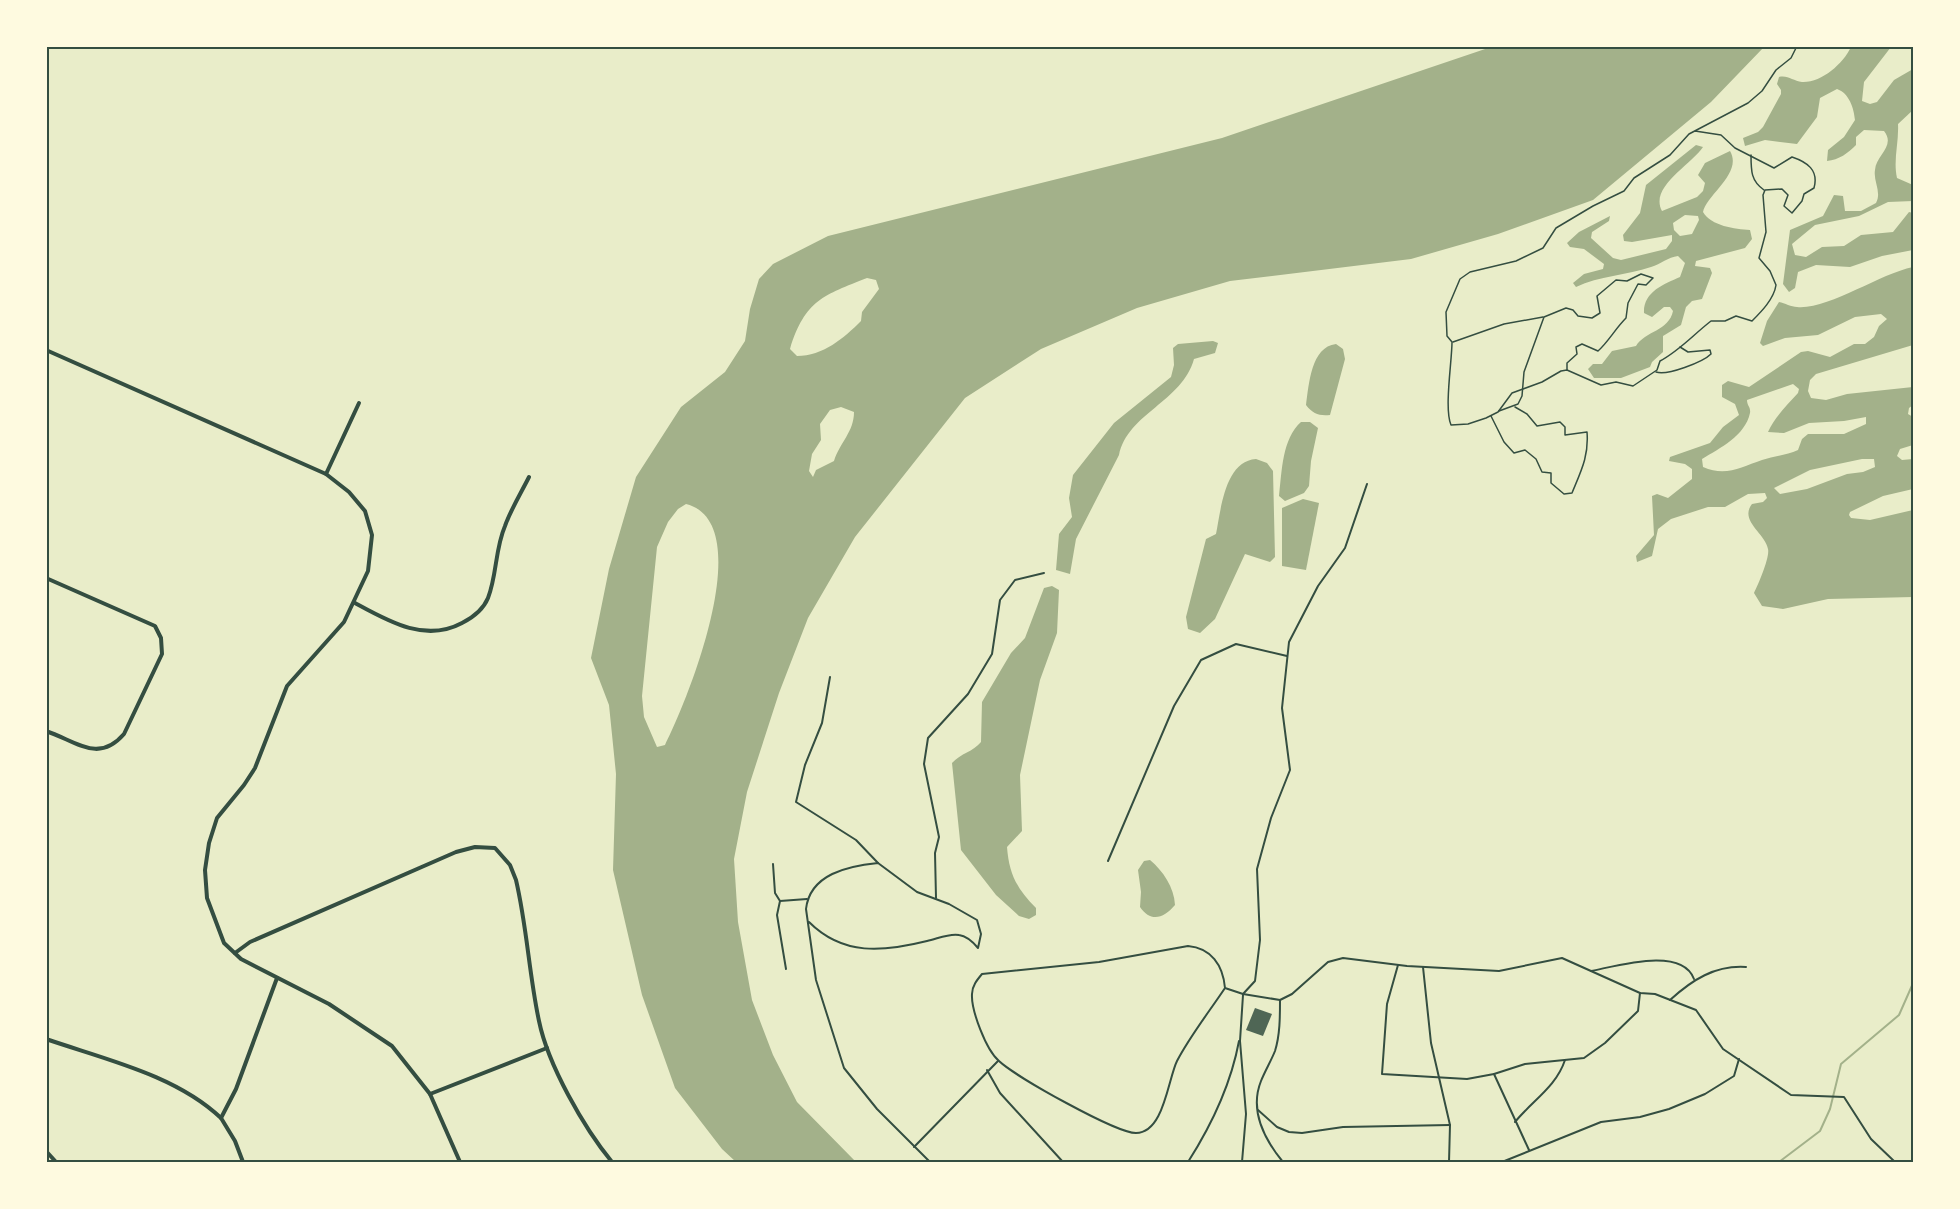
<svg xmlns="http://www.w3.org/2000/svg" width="1960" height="1209" font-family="Bitter,serif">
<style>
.water{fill:#a3b18a;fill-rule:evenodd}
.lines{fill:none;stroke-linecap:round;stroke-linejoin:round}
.stream{stroke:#a3b18a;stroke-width:2}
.building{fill:#4f6655}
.path{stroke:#344e41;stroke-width:1.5}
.service{stroke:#344e41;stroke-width:2}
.minor{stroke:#344e41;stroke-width:4}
.neatline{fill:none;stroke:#344e41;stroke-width:2}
</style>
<rect width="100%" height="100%" fill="#e9edc9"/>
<!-- water -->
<g class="water">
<path d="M1494,46L1764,47L1711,102L1593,200L1498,234L1411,259L1230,281L1137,308L1041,349L965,398L855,537L808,618L779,693L747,792L734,859L738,922L752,1000L773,1055L797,1102L856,1162H736L722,1149L675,1088L642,995L613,870L616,774L609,705L591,658L609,569L636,477L681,407L725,372L745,341L750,309L759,279L773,264L828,236L1222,138ZM867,278L876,280L879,289L862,312L861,321C844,338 823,356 797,356L790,349C805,300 824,295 867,278ZM841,407L854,412C854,432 840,442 834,461L816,470L813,477L809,471L812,454L821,440L820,424L830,410ZM686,504C760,523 687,702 665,745L657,747L644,717L642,696L657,547L668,522L678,509Z"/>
<path d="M1851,47H1891L1864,82L1862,101L1870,104L1877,102L1894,80L1913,69V110L1898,124C1899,143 1893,160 1897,178L1913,185V201L1888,202L1859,216L1815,225L1792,244L1795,255L1806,257L1822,247L1844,246L1861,235L1893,232L1909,212L1913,213V250L1882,256L1850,267L1816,265L1798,272L1795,288L1789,292L1783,284L1790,230L1823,216L1834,195L1843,196L1845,211H1861L1876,203C1882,192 1873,181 1875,170C1876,155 1896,146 1884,131L1864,130L1856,137V145C1848,153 1839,160 1827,161L1828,150L1844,137L1855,120C1854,108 1849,93 1837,89L1820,98L1817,117L1797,144L1765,140L1745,146L1743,138L1758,132L1763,127L1781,94V90L1777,84L1779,77C1788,75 1793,81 1802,82C1821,83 1843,64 1851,47Z"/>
<path d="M1696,145L1703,147C1691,165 1649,187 1662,211L1697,197L1703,191L1705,183L1698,175L1705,163L1730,151C1743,173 1707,194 1703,212C1711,226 1735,229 1750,230L1752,239L1745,248L1696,261L1695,266L1710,268L1712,273L1702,299L1692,301L1686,307L1681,325L1663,336V352L1652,362L1650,367L1621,378H1594L1588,369L1593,364H1602L1612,351L1636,346C1645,331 1669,331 1673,311L1670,307H1664L1652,317L1644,313C1643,292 1664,284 1680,277L1685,263L1678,256C1668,257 1661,264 1651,267C1627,275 1599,276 1576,287L1573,283L1584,274L1603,269L1604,264L1584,249L1570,247L1567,243L1579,232L1610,216L1609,221L1592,232L1591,238L1613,258L1621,260L1666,249L1672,241V235L1632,242L1624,241L1623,235L1640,213L1646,185ZM1685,215L1698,216L1699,220L1692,234L1680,236L1674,230L1673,223Z"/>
<path d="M1913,267V345L1816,374L1810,380L1808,391L1811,398L1826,400L1847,394L1913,387V405L1909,408L1908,414L1913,417V445L1900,449L1897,456L1902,460L1913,459V489L1883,496L1850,512L1849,515L1851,518L1870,520L1913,510V597L1828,599L1783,609L1762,606L1754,593C1759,583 1770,557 1768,549C1765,533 1739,521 1752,504L1763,502L1767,498L1765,493L1748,494L1725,507H1708L1671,519L1658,529L1652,556L1637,562L1636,556L1654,535L1652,496L1657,494L1668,498L1692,479V469L1685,464L1669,461L1670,457L1710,443L1723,427L1739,415L1735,404L1722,397V385L1728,381L1749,387L1801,352L1808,351L1830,357L1854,344H1865L1874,337L1879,326L1887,319L1881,314L1855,317L1818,335L1785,338L1763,346L1760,343L1767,321L1779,302C1785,303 1791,307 1797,307C1828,310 1879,274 1913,267ZM1793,384L1799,389L1798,393C1787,405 1774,418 1768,432L1784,433L1809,423L1844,421L1866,417V424L1844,434H1808L1802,439L1798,450C1787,455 1774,456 1762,460C1741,467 1726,477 1703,467L1702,459C1720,448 1745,436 1750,413C1751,407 1747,406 1747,400ZM1862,459H1874L1875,467L1863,472L1847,474L1807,489L1780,494L1774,488L1810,470Z"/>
<path d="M1213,341L1218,343L1215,353L1194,359C1182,402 1128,413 1119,455L1076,539L1070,574L1056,570L1059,534L1072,517L1069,498L1073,475L1114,423L1171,377L1174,365L1173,348L1178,344Z"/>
<path d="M1336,344L1343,349L1345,359L1330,415C1319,416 1313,414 1306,405C1309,384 1311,347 1336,344Z"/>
<path d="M1301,422H1310L1318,428L1311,461L1309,486L1304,493L1285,501L1279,496C1282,471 1282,439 1301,422Z"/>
<path d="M1256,459L1267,463L1273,471L1275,557L1270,562L1245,554L1215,619L1200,633L1188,629L1186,617L1206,539L1216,534C1221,509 1225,461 1256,459Z"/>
<polygon points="1303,499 1319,503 1306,570 1282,566 1282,508"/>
<path d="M1052,586L1059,590L1057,633L1040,680L1020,775L1022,831L1007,847C1009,874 1017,889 1036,908V915L1029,919L1019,916L996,895L961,850L952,763C961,753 973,752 981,742L982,702L1011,653L1025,638L1044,588Z"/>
<path d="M1150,860C1163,871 1174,887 1175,905C1164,918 1151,923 1140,907L1141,892L1138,870L1144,861Z"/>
</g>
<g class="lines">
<!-- stream -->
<polyline class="stream" points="1779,1162 1820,1131 1830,1109 1841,1064 1899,1015 1914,981"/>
</g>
<!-- building -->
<polygon class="building" points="1255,1008 1272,1014 1263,1036 1246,1030"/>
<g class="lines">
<!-- path -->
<g class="path">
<path d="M1695,131L1721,135L1735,148L1774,168L1792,157C1807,162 1819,170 1814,188L1804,194L1802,201L1792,213L1784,206L1788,195L1782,189L1765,190L1763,195L1766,232L1759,258L1770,271L1776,285C1774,299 1761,312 1752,321L1736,316L1725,321H1711C1693,335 1679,351 1660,361L1657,370L1633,386L1616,382L1601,385L1567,370L1561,371L1542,382L1512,393L1498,412L1486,418L1468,424L1451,425C1444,409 1452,361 1452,342L1447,336L1446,312L1460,279L1470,272L1516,261L1543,248L1556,228L1593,206L1624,191L1634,178L1670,155L1689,134L1748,103L1762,91L1776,70L1791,58L1797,46"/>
<path d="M1751,155C1751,171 1751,181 1764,190"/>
<polyline points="1453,342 1504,324 1543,317"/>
<path d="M1656,372C1667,376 1703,362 1711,354L1710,350L1688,352L1680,347"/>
<path d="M1499,411L1518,404L1522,396L1524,372L1544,317L1566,308L1573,310L1578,316L1592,318L1600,313L1597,296L1616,280L1627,281L1641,274L1653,278L1646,285L1638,284L1628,303L1626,318C1615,329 1609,341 1598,351L1582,344L1576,347L1577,354L1567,363V370"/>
<path d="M1491,416L1504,442L1514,453L1525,450L1536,459L1542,472L1551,473V483L1564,494L1572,493C1581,471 1589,456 1587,432L1565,435V427L1560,422L1537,426L1527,414L1515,407"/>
</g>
<!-- service -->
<g class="service">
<polyline points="830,677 822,723 805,765 796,802 856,840 878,863"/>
<polyline points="1108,861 1174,706 1201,660 1236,644 1287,656"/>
<polyline points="773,864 775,893 780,901 807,899"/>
<polyline points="936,898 935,853 939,837 924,764 928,738 968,694 992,654 1000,600 1015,580 1044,573"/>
<polyline points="780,901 777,915 786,969"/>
<path d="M809,922C843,956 883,952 927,941C937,939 949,933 959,935C967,936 973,942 978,948L981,934L977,920L949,904L917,892L878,863C848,866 810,874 806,909L816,980L844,1068L877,1109L930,1162"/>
<polyline points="1398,965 1387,1004 1382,1074 1467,1079 1494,1074 1525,1064 1584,1058 1605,1043 1638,1011 1640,993"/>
<polyline points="1423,967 1431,1043 1450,1125 1449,1162"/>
<path d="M1591,971C1617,966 1682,946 1694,979"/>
<path d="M1225,988C1223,965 1211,948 1188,946L1099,962L982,974C977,980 972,986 972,994C971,1010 986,1050 999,1061C1016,1077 1116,1133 1136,1133C1164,1133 1168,1079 1177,1061C1190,1036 1209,1012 1225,988L1243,994L1280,1000L1292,994L1328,962L1343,958L1407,966L1499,971L1562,958L1640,993L1655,994L1696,1010L1723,1049L1791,1095L1844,1097L1871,1139L1895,1162"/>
<polyline points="1243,994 1255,981 1260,940 1257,869 1271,818 1290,770 1282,708 1289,642 1318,586 1345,548 1367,484"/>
<path d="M1280,1000C1280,1017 1280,1035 1275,1051C1271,1061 1265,1071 1261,1081C1249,1111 1264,1139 1283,1162"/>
<path d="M1670,1000C1692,980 1715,965 1746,967"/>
<polyline points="987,1070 1000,1093 1063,1162"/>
<polyline points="1494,1074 1529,1150"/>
<polyline points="1258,1110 1277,1127 1289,1132 1302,1133 1343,1127 1450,1125"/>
<path d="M1515,1122C1533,1100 1556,1087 1565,1060"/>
<polyline points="914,1147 998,1061"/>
<path d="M1188,1162C1211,1126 1231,1084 1239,1041"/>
<polyline points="1242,1162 1246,1114 1240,1041 1243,995"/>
<polyline points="1502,1162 1601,1122 1640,1117 1669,1109 1705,1094 1734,1076 1739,1059"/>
</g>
<!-- minor -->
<g class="minor">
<polyline points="46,350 326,474 349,492 365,511 372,535 368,571 344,622 287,686 255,768 244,785 217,818 209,843 205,870 207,898 224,943 241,959 329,1004 392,1046 430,1094 460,1162"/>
<polyline points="326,474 359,403"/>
<path d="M46,578L155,626L161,638L162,654L124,734C98,764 76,741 46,731"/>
<path d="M355,603C388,621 425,643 462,623C474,617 483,610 488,598C497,575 495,549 505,526C511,509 521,493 529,477"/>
<path d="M235,953L250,942L456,852L475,847L495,848L510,865L516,880C527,927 529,974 539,1021C548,1065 584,1128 612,1162"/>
<path d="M46,1039C104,1059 176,1075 221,1118"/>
<polyline points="430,1094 547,1048"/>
<polyline points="46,1151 56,1162"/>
<polyline points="243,1162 235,1141 221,1118 236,1089 277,978"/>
</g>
</g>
<!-- border -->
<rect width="1960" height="1209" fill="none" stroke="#fefae0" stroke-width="96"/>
<rect x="48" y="48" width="1864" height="1113" class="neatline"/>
</svg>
